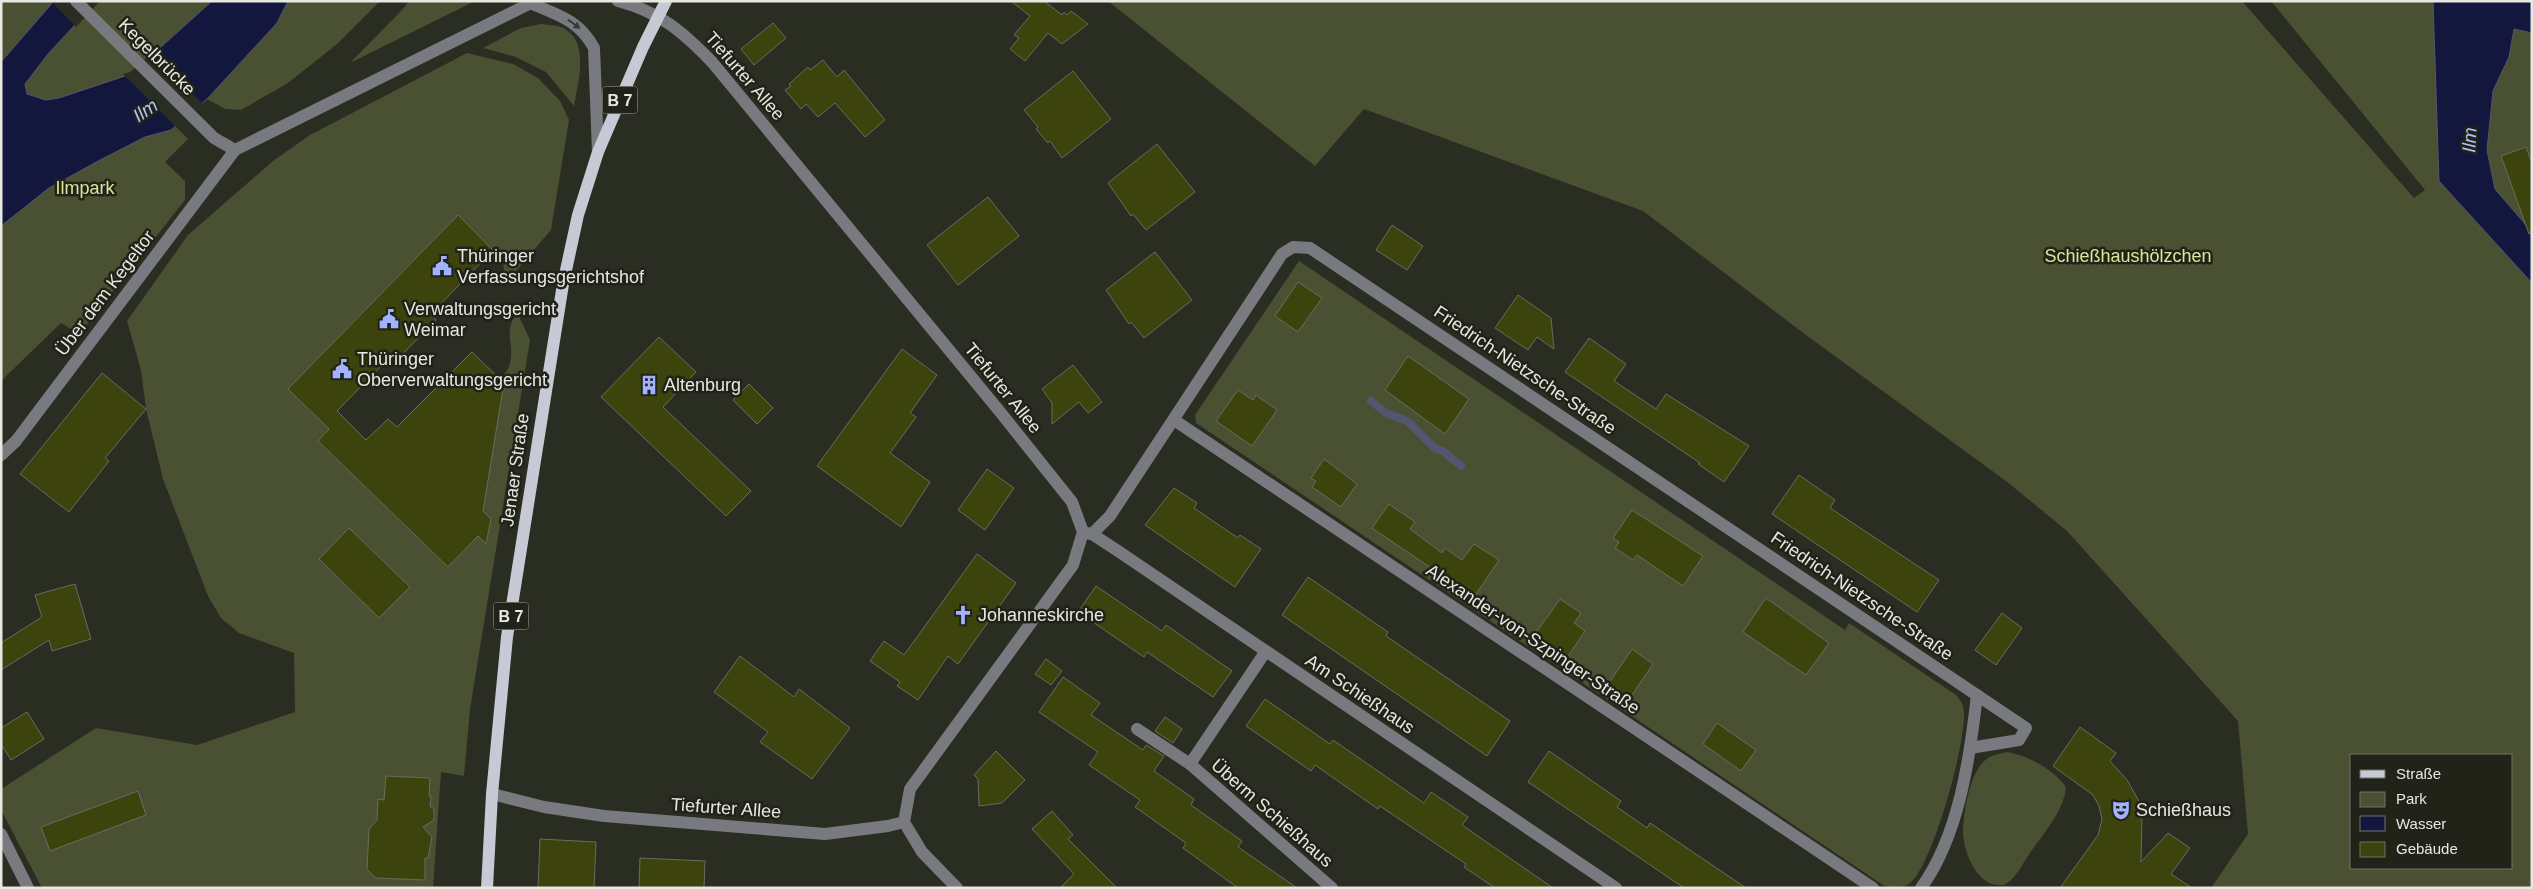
<svg xmlns="http://www.w3.org/2000/svg" width="2533" height="889" font-family="Arial,sans-serif">
<style>
.green{fill:#4a5032;fill-rule:evenodd}
.water{fill:#13173e;stroke:#53566f}
.pier{fill:#2a2d22}
.lines{fill:none;stroke-linecap:round;stroke-linejoin:round}
.stream{stroke:#53566f;stroke-width:8}
.building{fill:#3c430d;stroke:#696c60}
.minor{stroke:#797a80;stroke-width:12}
.major{stroke:#c7cad5;stroke-width:12}
.oneway{fill:#373933}
.labels{text-anchor:middle;stroke-width:5;stroke-linejoin:round;paint-order:stroke}
.shield{fill:#212319;stroke:#acada5;stroke-width:1}
.shield-label{font-size:16px;font-weight:bold;fill:#e7e8e1}
.street-label{font-size:18px;fill:#e7e8e1;stroke:#212319}
.park-label{font-size:18px;fill:#d8e796;stroke:#212319}
.poi-label{font-size:18px;fill:#e7e8e1;stroke:#212319;text-anchor:start}
.water-label{font-size:19px;font-style:italic;fill:#b3c1fb;stroke:#212319}
</style>
<rect width="100%" height="100%" fill="#2a2d22"/>
<!-- green -->
<g class="green">
<path d="M1,1H50L74,26L97,1H212C193,19 146,68 125,76L188,139L165,162L185,181V200L79,334L61,323L1,381Z"/>
<polygon points="288,1 380,1 337,44 288,83 241,110 225,109 207,99 277,23"/>
<polygon points="409,1 475,1 350,63 403,9"/>
<path d="M1108,1H2242L2414,198L2425,190L2271,1H2433L2439,181L2532,283V888H2211L2248,834L2238,721L2067,531L2006,481L1810,338L1643,211L1364,109L1315,166ZM2352,755H2512V868H2352Z"/>
<path d="M541,24C547,25 555,25 561,27C591,40 578,82 574,106L546,72L516,57L483,48L521,28Z"/>
<polygon points="2514,28 2532,33 2532,232 2495,189 2487,150 2493,91 2509,57"/>
<path d="M467,53L513,64L538,78L560,101L569,120L551,230L505,284L503,259L458,215L288,389L329,429L318,441L448,567L478,536L486,543L483,511L500,380C504,375 509,369 510,363C515,345 502,328 518,314L530,340L470,709L464,776L441,772L433,888H42L1,810V789L96,728L197,745L295,712L294,653L239,633L221,618L208,596L163,479L146,409L141,370L127,321L188,235L273,161L310,135Z"/>
<path d="M1299,261L1845,630L1849,623L1956,695C1961,700 1963,704 1964,711C1966,744 1935,854 1914,879C1906,889 1893,889 1883,885L1196,423L1195,415Z"/>
<path d="M2007,752C2029,756 2053,769 2066,787C2064,811 2043,834 2030,853C2023,863 2015,880 2004,885C1976,889 1963,849 1963,831C1964,811 1969,777 1983,762C1990,755 1998,754 2007,752Z"/>
</g>
<!-- water -->
<g class="water">
<polygon points="54,1 97,1 48,54 25,84 27,94 46,100 59,98 131,74 212,1 288,1 277,23 207,99 171,130 145,137 102,159 49,188 1,226 1,62"/>
<polygon points="2433,1 2532,1 2532,33 2514,29 2509,57 2493,91 2487,150 2495,189 2532,232 2532,283 2439,181"/>
</g>
<!-- pier -->
<g class="pier">
<polygon points="51,1 100,1 76,27"/>
<polygon points="152,53 204,105 177,128 123,74 130,72"/>
</g>
<g class="lines">
<!-- stream -->
<polyline class="stream" points="1371,401 1386,413 1407,421 1436,449 1443,451 1461,466"/>
</g>
<!-- building -->
<g class="building">
<polygon points="1011,1 1044,1 1062,15 1064,12 1067,15 1071,11 1088,24 1062,44 1048,33 1025,61 1010,49 1019,38 1014,35 1030,16"/>
<polygon points="773,23 786,38 754,65 741,49"/>
<polygon points="823,60 837,77 844,70 885,120 865,137 835,103 818,117 806,104 801,109 785,90 791,86 789,84 808,67 810,70"/>
<polygon points="1073,71 1111,119 1062,158 1050,141 1048,143 1036,129 1038,127 1024,110"/>
<polygon points="1157,144 1195,192 1146,230 1133,214 1131,216 1108,183"/>
<polygon points="2526,147 2532,163 2532,233 2529,234 2501,156"/>
<polygon points="988,197 1019,236 958,285 927,245"/>
<polygon points="458,215 493,250 431,314 436,320 394,363 389,358 337,411 366,440 388,419 397,427 472,352 504,383 483,511 491,519 486,544 478,536 448,567 318,441 329,429 288,389"/>
<polygon points="1392,225 1423,246 1407,270 1376,250"/>
<polygon points="1155,252 1192,300 1144,338 1131,322 1129,324 1106,290"/>
<polygon points="1298,282 1322,298 1298,332 1275,316"/>
<polygon points="1518,295 1551,318 1554,349 1537,337 1528,350 1495,328"/>
<polygon points="659,337 696,372 663,407 751,491 726,516 601,397"/>
<polygon points="1589,338 1626,364 1614,381 1656,409 1666,394 1749,446 1724,482 1698,464 1700,463 1565,372"/>
<polygon points="902,349 937,375 910,413 916,417 890,453 930,482 901,527 817,466"/>
<polygon points="1408,356 1469,399 1445,434 1385,390"/>
<polygon points="1073,365 1102,402 1088,413 1079,402 1052,424 1052,403 1042,389"/>
<polygon points="102,373 146,409 105,458 109,461 69,512 20,474"/>
<polygon points="749,384 773,408 757,424 733,400"/>
<polygon points="1238,390 1253,400 1256,395 1277,410 1252,446 1216,421"/>
<polygon points="1324,459 1357,484 1341,507 1312,487 1316,481 1311,478"/>
<polygon points="987,469 1014,488 985,530 958,510"/>
<polygon points="1799,475 1835,500 1830,508 1939,580 1917,612 1772,514"/>
<polygon points="1174,488 1197,503 1194,508 1238,538 1240,535 1261,549 1235,587 1145,525"/>
<polygon points="1389,504 1415,522 1410,529 1442,553 1445,548 1462,560 1474,544 1499,560 1474,597 1372,528"/>
<polygon points="1632,510 1703,556 1683,586 1637,555 1633,560 1615,548 1619,542 1613,538"/>
<polygon points="349,528 410,587 379,618 319,559"/>
<polygon points="977,554 1016,583 958,664 948,656 918,700 897,686 900,682 870,661 884,641 904,655"/>
<polygon points="1308,577 1388,632 1386,636 1510,721 1487,756 1282,615"/>
<polygon points="75,584 91,639 52,651 49,640 1,670 1,643 42,617 35,595"/>
<polygon points="1096,586 1162,631 1166,625 1232,671 1213,697 1147,652 1144,657 1078,612"/>
<polygon points="1766,598 1829,643 1806,675 1743,632"/>
<polygon points="1560,599 1581,613 1574,623 1585,631 1566,659 1533,637"/>
<polygon points="2002,613 2022,628 1996,665 1975,650"/>
<polygon points="1632,649 1653,664 1628,701 1607,686"/>
<polygon points="740,656 794,697 799,689 850,728 812,779 760,742 768,732 714,692"/>
<polygon points="1046,659 1062,671 1051,685 1035,674"/>
<polygon points="1063,677 1100,703 1091,715 1143,750 1146,745 1164,756 1154,771 1194,799 1191,805 1242,841 1238,847 1297,888 1238,888 1183,848 1186,843 1135,807 1140,800 1089,765 1098,752 1039,712"/>
<polygon points="1265,699 1330,744 1333,740 1424,803 1431,792 1468,817 1462,825 1553,888 1495,888 1464,867 1466,864 1380,806 1378,809 1315,765 1311,771 1246,726"/>
<polygon points="27,712 44,739 11,760 1,744 1,728"/>
<polygon points="1165,717 1182,729 1173,743 1155,731"/>
<polygon points="1717,723 1756,750 1741,771 1703,744"/>
<polygon points="2080,727 2116,753 2110,761 2127,780 2140,803 2142,815 2141,862 2168,833 2190,848 2171,874 2192,888 2060,888 2098,835 2102,819 2099,806 2093,795 2053,766"/>
<polygon points="996,751 1025,780 1002,803 979,806 978,779 974,775"/>
<polygon points="1549,751 1621,801 1617,807 1647,828 1650,823 1746,888 1684,888 1528,782"/>
<polygon points="386,776 430,778 429,796 431,796 430,806 434,809 434,820 423,827 432,837 428,858 425,858 425,880 375,878 367,869 369,829 377,820 378,799 384,800"/>
<polygon points="138,791 146,815 50,851 41,827"/>
<polygon points="1052,811 1073,835 1068,839 1117,888 1060,888 1074,874 1032,829"/>
<polygon points="540,839 596,842 594,888 538,888"/>
<polygon points="640,858 705,861 704,888 639,888"/>
</g>
<g class="lines">
<!-- minor -->
<g class="minor">
<polyline points="76,1 214,138 235,150"/>
<path d="M618,1C660,12 683,32 712,62L1001,413L1072,502L1083,532L1073,565L910,789L904,822L922,852L957,888"/>
<path d="M530,3C558,15 579,20 594,48L598,152"/>
<polyline points="1174,420 1873,888"/>
<polyline points="1,455 16,441 235,150 535,1"/>
<polyline points="1086,533 1092,534 1118,551 1616,888"/>
<polyline points="1092,534 1110,516 1282,254 1293,247 1310,248 2026,728 2019,740 1970,748"/>
<polyline points="1137,729 1190,764 1332,888"/>
<polyline points="1190,764 1266,651"/>
<polyline points="492,794 544,807 604,816 825,834 888,826 904,822"/>
<polyline points="1,834 28,888"/>
<path d="M1921,888C1959,836 1970,757 1977,695"/>
</g>
<!-- major -->
<polyline class="major" points="487,888 492,794 507,637 563,284 578,215 598,152 643,47 666,1"/>
</g>
<!-- one-way arrows -->
<defs><path id="oneway-solid" d="M-6-.8H1V-3.2L6.5 0L1 3.2V.8H-6Z" transform="scale(1.25)"/></defs>
<use class="oneway" href="#oneway-solid" transform="translate(574 24) rotate(36)"/>
<!-- icons -->
<defs>
<symbol id="civic-bare" viewBox="-9 -9 18 18"><path d="M-.6-6.5H3V-4.5H.6V-3L4-1V1h2V6H-6V1h2V-1L-.6-3ZM-1.2 2.5V6h2.4V2.5Z" fill="#a2b2fd" stroke="#212319" stroke-width="2.5" paint-order="stroke"/></symbol>
<symbol id="building-bare" viewBox="-9 -9 18 18"><path d="M-4-6H4V6H1V3H-1V6H-4ZM-2.5-4.3h1.7v1.8h-1.7ZM.8-4.3h1.7v1.8H.8ZM-2.5-1h1.7V.8h-1.7ZM.8-1h1.7V.8H.8Z" fill="#a2b2fd" stroke="#212319" stroke-width="2.5" paint-order="stroke"/></symbol>
<symbol id="church-bare" viewBox="-9 -9 18 18"><path d="M-1.2-6h2.4v3.5h3.3v2.4h-3.3V6h-2.4V-.1h-3.3v-2.4h3.3Z" fill="#a2b2fd" stroke="#212319" stroke-width="2.5" paint-order="stroke"/></symbol>
<symbol id="theatre-bare" viewBox="-9 -9 18 18"><path d="M-5-5.5Q0-4 5-5.5V0Q5 5 0 6Q-5 5-5 0ZM-3.3-2.5H-1v1.5H-3.3ZM1-2.5H3.3v1.5H1ZM-2.8 1Q0 5.5 2.8 1Z" fill="#a2b2fd" stroke="#212319" stroke-width="2.5" paint-order="stroke"/></symbol>
</defs>
<g fill-rule="evenodd">
<use href="#civic-bare" x="428" y="252" width="28" height="28"/>
<use href="#civic-bare" x="375" y="305" width="28" height="28"/>
<use href="#civic-bare" x="328" y="355" width="28" height="28"/>
<use href="#building-bare" x="635" y="371" width="28" height="28"/>
<use href="#church-bare" x="949" y="601" width="28" height="28"/>
<use href="#theatre-bare" x="2107" y="796" width="28" height="28"/>
</g>
<g class="labels">
<!-- shield labels -->
<g class="shield">
<rect x="602.5" y="86.5" width="35" height="27" rx="4"/>
<rect x="493.5" y="602.5" width="35" height="27" rx="4"/>
</g>
<g class="shield-label">
<text x="620" y="106">B 7</text>
<text x="511" y="622">B 7</text>
</g>
<!-- street labels -->
<g class="street-label">
<text transform="translate(157 57) rotate(45)" y="6">Kegelbrücke</text>
<text transform="translate(745 76) rotate(49)" y="6">Tiefurter Allee</text>
<text transform="translate(105 293) rotate(-53)" y="6">Über dem Kegeltor</text>
<text transform="translate(1525 370) rotate(34)" y="6">Friedrich-Nietzsche-Straße</text>
<text transform="translate(1003 388) rotate(51)" y="6">Tiefurter Allee</text>
<text transform="translate(515 470) rotate(-82)" y="6">Jenaer Straße</text>
<text transform="translate(1862 596) rotate(34)" y="6">Friedrich-Nietzsche-Straße</text>
<text transform="translate(1533 639) rotate(34)" y="6">Alexander-von-Szpinger-Straße</text>
<text transform="translate(1360 694) rotate(34)" y="6">Am Schießhaus</text>
<text transform="translate(726 808) rotate(4)" y="6">Tiefurter Allee</text>
<text transform="translate(1272 813) rotate(41)" y="6">Überm Schießhaus</text>
</g>
<!-- park labels -->
<g class="park-label">
<text x="85" y="194">Ilmpark</text>
<text x="2128" y="262">Schießhaushölzchen</text>
</g>
<!-- poi labels -->
<g class="poi-label">
<text x="457" y="262">Thüringer<tspan x="457" dy="21">Verfassungsgerichtshof</tspan></text>
<text x="404" y="315">Verwaltungsgericht<tspan x="404" dy="21">Weimar</tspan></text>
<text x="357" y="365">Thüringer<tspan x="357" dy="21">Oberverwaltungsgericht</tspan></text>
<text x="664" y="391">Altenburg</text>
<text x="978" y="621">Johanneskirche</text>
<text x="2136" y="816">Schießhaus</text>
</g>
<!-- water labels -->
<g class="water-label">
<text transform="translate(145 110) rotate(-34)" y="7">Ilm</text>
<text transform="translate(2469 140) rotate(-87)" y="7">Ilm</text>
</g>
</g>
<!-- border -->
<rect width="2533" height="889" fill="none" stroke="#e7e8e1" stroke-width="5"/>
<!-- legend -->
<rect x="2350" y="754" width="162" height="115" fill="#212319" stroke="#707269"/>
<rect x="2360" y="770" width="25" height="8" fill="#c7cad5" stroke="#707269"/>
<text x="2396" y="779" font-size="15" fill="#e7e8e1">Straße</text>
<rect x="2360" y="792" width="25" height="15" fill="#4a5032" stroke="#707269"/>
<text x="2396" y="804" font-size="15" fill="#e7e8e1">Park</text>
<rect x="2360" y="816" width="25" height="15" fill="#13173e" stroke="#707269"/>
<text x="2396" y="829" font-size="15" fill="#e7e8e1">Wasser</text>
<rect x="2360" y="842" width="25" height="15" fill="#3c430d" stroke="#707269"/>
<text x="2396" y="854" font-size="15" fill="#e7e8e1">Gebäude</text>
</svg>
